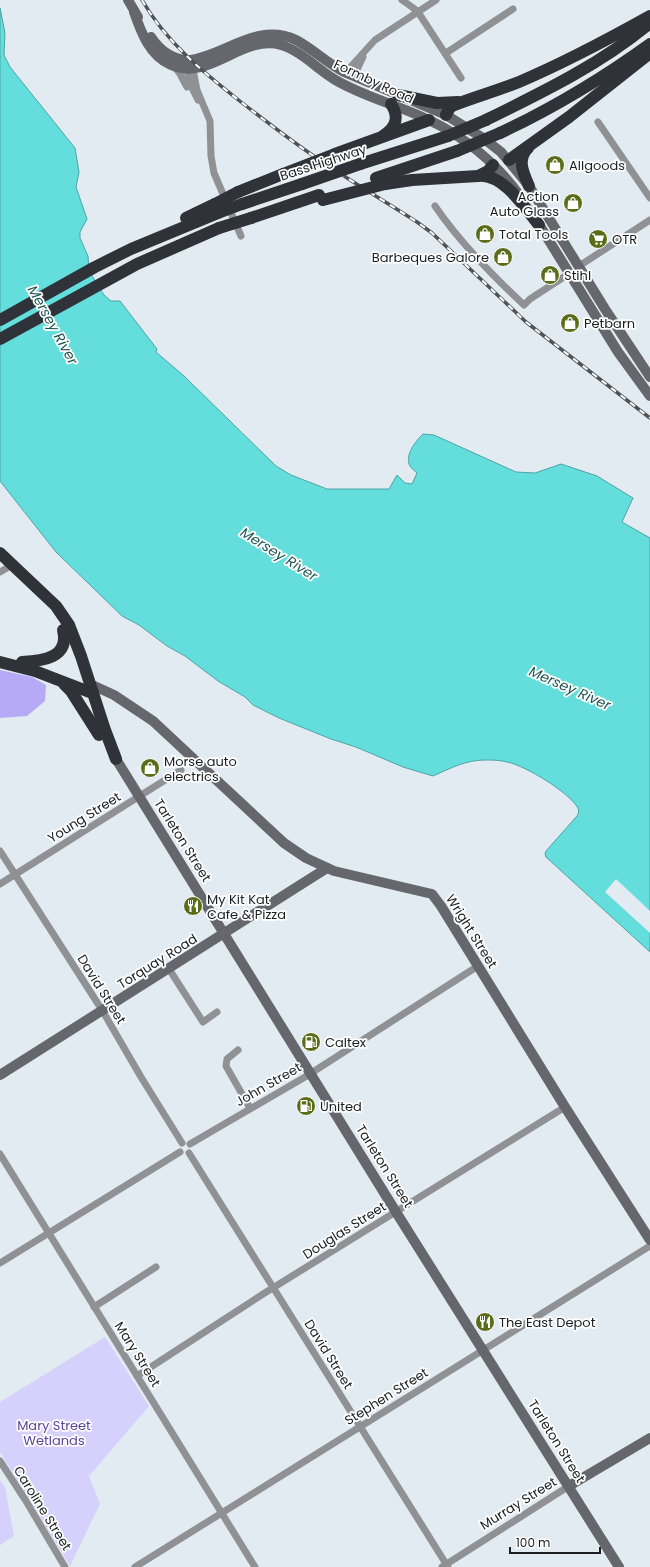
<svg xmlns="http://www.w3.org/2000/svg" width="650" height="1567" font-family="Poppins,sans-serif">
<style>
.green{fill:#d6d0fc}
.forest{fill:#b6a9f6}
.water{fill:#63dedc;stroke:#4da4a4}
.pier{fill:#e3ebf2}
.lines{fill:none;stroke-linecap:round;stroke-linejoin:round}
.street{stroke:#909195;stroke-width:7}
.secondary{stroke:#65676c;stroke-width:10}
.highway{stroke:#2f3238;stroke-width:12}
.rail-casing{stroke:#4f5356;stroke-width:3.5}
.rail{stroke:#fff;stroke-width:2;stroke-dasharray:6;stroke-linecap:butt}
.highway-bridge{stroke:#2f3238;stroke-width:12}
.labels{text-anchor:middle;stroke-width:3.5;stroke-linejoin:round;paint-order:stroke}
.street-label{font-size:13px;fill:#1b1e20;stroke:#fff}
.poi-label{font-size:13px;fill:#1b1e20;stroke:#fff;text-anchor:start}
.park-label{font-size:13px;fill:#5a449d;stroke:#fff}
.water-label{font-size:14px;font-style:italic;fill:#1f5554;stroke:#fff}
</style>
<rect width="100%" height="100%" fill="#e3ebf2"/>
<!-- green -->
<g class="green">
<polygon points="105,1337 149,1406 89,1476 100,1504 70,1566 0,1452 0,1402"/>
<polygon points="0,1480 5,1487 14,1536 0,1545"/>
</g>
<!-- forest -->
<polygon class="forest" points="0,670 32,677 46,685 45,701 27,716 0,718"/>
<!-- water -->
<path class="water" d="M0,8L5,33L4,55L10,67L75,148L79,172L76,187L87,219L80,232V238L88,256L89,271L104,295L111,301H120L157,349L156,352L184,376L276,466L291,475L327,489H389L397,475L405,483L412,484L417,473C415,471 411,468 410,466C404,455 416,441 423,434L434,435L516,472L535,473L561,464L597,476L633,498L622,522L650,538V952L546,857L545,854L546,851L577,816C579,813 579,811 578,808C569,792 524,765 507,762C500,760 492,760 485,760C466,760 451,768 433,776L403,767L356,747L331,739L279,718L253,705L245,697L218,681L185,656L167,646L139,625L122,616L56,552L0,481Z"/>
<!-- pier -->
<polygon class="pier" points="616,879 650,911 650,933 605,892"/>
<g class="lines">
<!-- street -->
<g class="street">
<polyline points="402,0 412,7 418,12 461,78"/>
<polyline points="446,53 513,9"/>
<polyline points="186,65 190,84 198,100"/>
<polyline points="192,65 197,90 210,121 211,156 214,173 241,236"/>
<polyline points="174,66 180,74 187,87"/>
<polyline points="345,73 375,40 436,0"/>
<polyline points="354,76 363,57"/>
<polyline points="598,122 650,198"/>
<path d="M435,206C458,240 493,276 524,305L530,299L570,273"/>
<polyline points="579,266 650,220"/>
<polyline points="0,572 12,565"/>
<polyline points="0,851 102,1010 141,1077 182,1143"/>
<polyline points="0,884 181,770"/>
<polyline points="169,969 203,1022 217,1012"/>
<polyline points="238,1050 227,1059 226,1066 250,1108"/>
<polyline points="190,1144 305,1077 478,966"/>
<polyline points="189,1153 448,1567"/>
<polyline points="0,1154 255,1567"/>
<polyline points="0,1263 180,1152"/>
<polyline points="94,1307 156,1267"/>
<polyline points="137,1376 263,1294 565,1107"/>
<polyline points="0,1461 26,1501 65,1567"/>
<polyline points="135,1567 650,1246"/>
<polyline points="442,1567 569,1486"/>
</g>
<!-- secondary -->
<g class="secondary">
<polyline points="128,0 138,17"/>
<path d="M134,12C141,32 149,55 171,65C209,82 242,34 281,45C302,51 320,72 339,82C368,98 400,106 429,120C463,136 495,162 517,192"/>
<path d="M151,37C160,51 174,61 191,60C227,54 258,22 296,40C313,49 327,63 344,72L446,115L483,138L501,152L529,186L605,309L650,377"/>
<polyline points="535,218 618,352 650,396"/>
<polyline points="90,684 114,695 153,721 284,843 306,858 334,871 432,894 441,906 565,1107 650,1240"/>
<polyline points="116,759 396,1212 619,1567"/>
<polyline points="0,1075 327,868"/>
<polyline points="569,1486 650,1438"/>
</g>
<!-- highway -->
<g class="highway">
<polyline points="398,95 437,103 458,102"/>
<path d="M446,115L449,109L452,106C474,97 497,91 519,82C564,63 607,40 650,16"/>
<path d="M486,120C543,92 601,64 650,23"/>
<path d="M500,133C553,108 603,78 650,44"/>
<path d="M384,135C397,127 399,116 391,104"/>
<path d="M528,148C516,159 524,175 529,186"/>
<polyline points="335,154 429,120"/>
<polyline points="509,160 569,117 650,53"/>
<polyline points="360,164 448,136"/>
<path d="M478,176C503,173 525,208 539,225"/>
<polyline points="376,178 457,151"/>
<polyline points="385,184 412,180 478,176 488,171 493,165"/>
<polyline points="238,192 283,174"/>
<polyline points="242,204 302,184"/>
<polyline points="186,218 215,204"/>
<polyline points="251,218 319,195"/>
<polyline points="0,320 95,267 131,249 218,213"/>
<polyline points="0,339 137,264 219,228"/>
<polyline points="0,553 56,606 69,625 81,656 105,730 116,759"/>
<polyline points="0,662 35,671 92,693"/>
<path d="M22,662C42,661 70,658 63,630"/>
<polyline points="64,684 71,691 99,735"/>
</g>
<defs>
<path id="rail" d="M142,0C166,42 203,72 241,102C268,123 295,144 324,163C354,183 386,202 417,222L432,233L526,322L650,418"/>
</defs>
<!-- rail casing -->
<use href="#rail" class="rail-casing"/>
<!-- rail -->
<use href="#rail" class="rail"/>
<!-- highway-bridge -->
<g class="highway-bridge">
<polyline points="448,136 486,120"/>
<polyline points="457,151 500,133"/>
<polyline points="283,174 335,154"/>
<polyline points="302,184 360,164"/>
<polyline points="323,200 385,184"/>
<polyline points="215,204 238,192"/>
<polyline points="218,213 242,204"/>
<polyline points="219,228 251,218"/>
</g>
</g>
<!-- icons -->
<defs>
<symbol id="shop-disc" viewBox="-11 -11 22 22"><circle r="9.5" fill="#5b6d19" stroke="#fff"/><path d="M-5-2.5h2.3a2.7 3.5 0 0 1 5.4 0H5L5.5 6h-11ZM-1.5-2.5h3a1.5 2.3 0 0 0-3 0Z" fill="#fff"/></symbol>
<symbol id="supermarket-disc" viewBox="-11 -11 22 22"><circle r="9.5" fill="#5b6d19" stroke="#fff"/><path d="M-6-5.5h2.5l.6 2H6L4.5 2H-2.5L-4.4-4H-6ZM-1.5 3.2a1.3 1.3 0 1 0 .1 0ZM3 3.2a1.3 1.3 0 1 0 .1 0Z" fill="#fff"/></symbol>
<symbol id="restaurant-disc" viewBox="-11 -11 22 22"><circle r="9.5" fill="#5b6d19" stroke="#fff"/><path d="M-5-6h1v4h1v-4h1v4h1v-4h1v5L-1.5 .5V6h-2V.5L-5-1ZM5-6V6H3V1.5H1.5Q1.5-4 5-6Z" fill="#fff"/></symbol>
<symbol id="fuel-disc" viewBox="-11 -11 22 22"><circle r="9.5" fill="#5b6d19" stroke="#fff"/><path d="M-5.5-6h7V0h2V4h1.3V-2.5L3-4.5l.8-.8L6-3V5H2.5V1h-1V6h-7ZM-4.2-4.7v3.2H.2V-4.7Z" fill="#fff"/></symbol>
</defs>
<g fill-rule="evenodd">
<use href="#shop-disc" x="544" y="154" width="22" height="22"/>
<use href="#shop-disc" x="562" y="192" width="22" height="22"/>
<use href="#shop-disc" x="474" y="223" width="22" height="22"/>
<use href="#supermarket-disc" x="587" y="228" width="22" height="22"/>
<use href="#shop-disc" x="492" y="246" width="22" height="22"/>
<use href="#shop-disc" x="539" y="264" width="22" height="22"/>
<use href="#shop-disc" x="559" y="312" width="22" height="22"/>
<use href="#shop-disc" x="139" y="757" width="22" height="22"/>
<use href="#restaurant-disc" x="182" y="895" width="22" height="22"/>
<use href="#fuel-disc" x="300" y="1031" width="22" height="22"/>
<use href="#fuel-disc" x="295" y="1095" width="22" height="22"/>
<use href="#restaurant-disc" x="474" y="1311" width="22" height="22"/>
</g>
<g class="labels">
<!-- street labels -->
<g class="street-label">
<text transform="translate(374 81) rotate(25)" y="5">Formby Road</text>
<text transform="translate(323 162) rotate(-18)" y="5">Bass Highway</text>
<text transform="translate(84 817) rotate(-32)" y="5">Young Street</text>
<text transform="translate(183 840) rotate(58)" y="5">Tarleton Street</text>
<text transform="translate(472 931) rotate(58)" y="5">Wright Street</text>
<text transform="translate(157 961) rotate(-32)" y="5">Torquay Road</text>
<text transform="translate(102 989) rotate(58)" y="5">David Street</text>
<text transform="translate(268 1084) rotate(-30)" y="5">John Street</text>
<text transform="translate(385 1166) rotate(58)" y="5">Tarleton Street</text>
<text transform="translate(344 1230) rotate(-32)" y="5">Douglas Street</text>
<text transform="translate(138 1354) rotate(58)" y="5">Mary Street</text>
<text transform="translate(329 1354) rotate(58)" y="5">David Street</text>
<text transform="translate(386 1396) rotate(-32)" y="5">Stephen Street</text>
<text transform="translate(557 1441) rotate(58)" y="5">Tarleton Street</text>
<text transform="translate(518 1503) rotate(-32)" y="5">Murray Street</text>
<text transform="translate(43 1508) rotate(58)" y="5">Caroline Street</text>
</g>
<!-- poi labels -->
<g class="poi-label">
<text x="569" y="170">Allgoods</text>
<text x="559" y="201" text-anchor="end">Action<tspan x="559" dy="15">Auto Glass</tspan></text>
<text x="499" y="239">Total Tools</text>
<text x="612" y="244">OTR</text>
<text x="489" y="262" text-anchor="end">Barbeques Galore</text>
<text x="564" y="280">Stihl</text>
<text x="584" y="328">Petbarn</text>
<text x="164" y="766">Morse auto<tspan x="164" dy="15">electrics</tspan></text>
<text x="207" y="904">My Kit Kat<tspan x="207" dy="15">Cafe &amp; Pizza</tspan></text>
<text x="325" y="1047">Caltex</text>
<text x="320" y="1111">United</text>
<text x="499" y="1327">The East Depot</text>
</g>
<!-- park labels -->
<g class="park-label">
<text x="54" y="1430">Mary Street<tspan x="54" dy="15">Wetlands</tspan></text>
</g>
<!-- water labels -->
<g class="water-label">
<text transform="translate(53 325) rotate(61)" y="5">Mersey River</text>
<text transform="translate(279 554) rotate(32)" y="5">Mersey River</text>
<text transform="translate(570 688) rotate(24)" y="5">Mersey River</text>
</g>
</g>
<!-- scale -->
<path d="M510 1547v6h90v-6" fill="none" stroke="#1b1e20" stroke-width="2"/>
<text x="516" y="1547" font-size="12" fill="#1b1e20" stroke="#ffffff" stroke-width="3" paint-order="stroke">100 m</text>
</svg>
